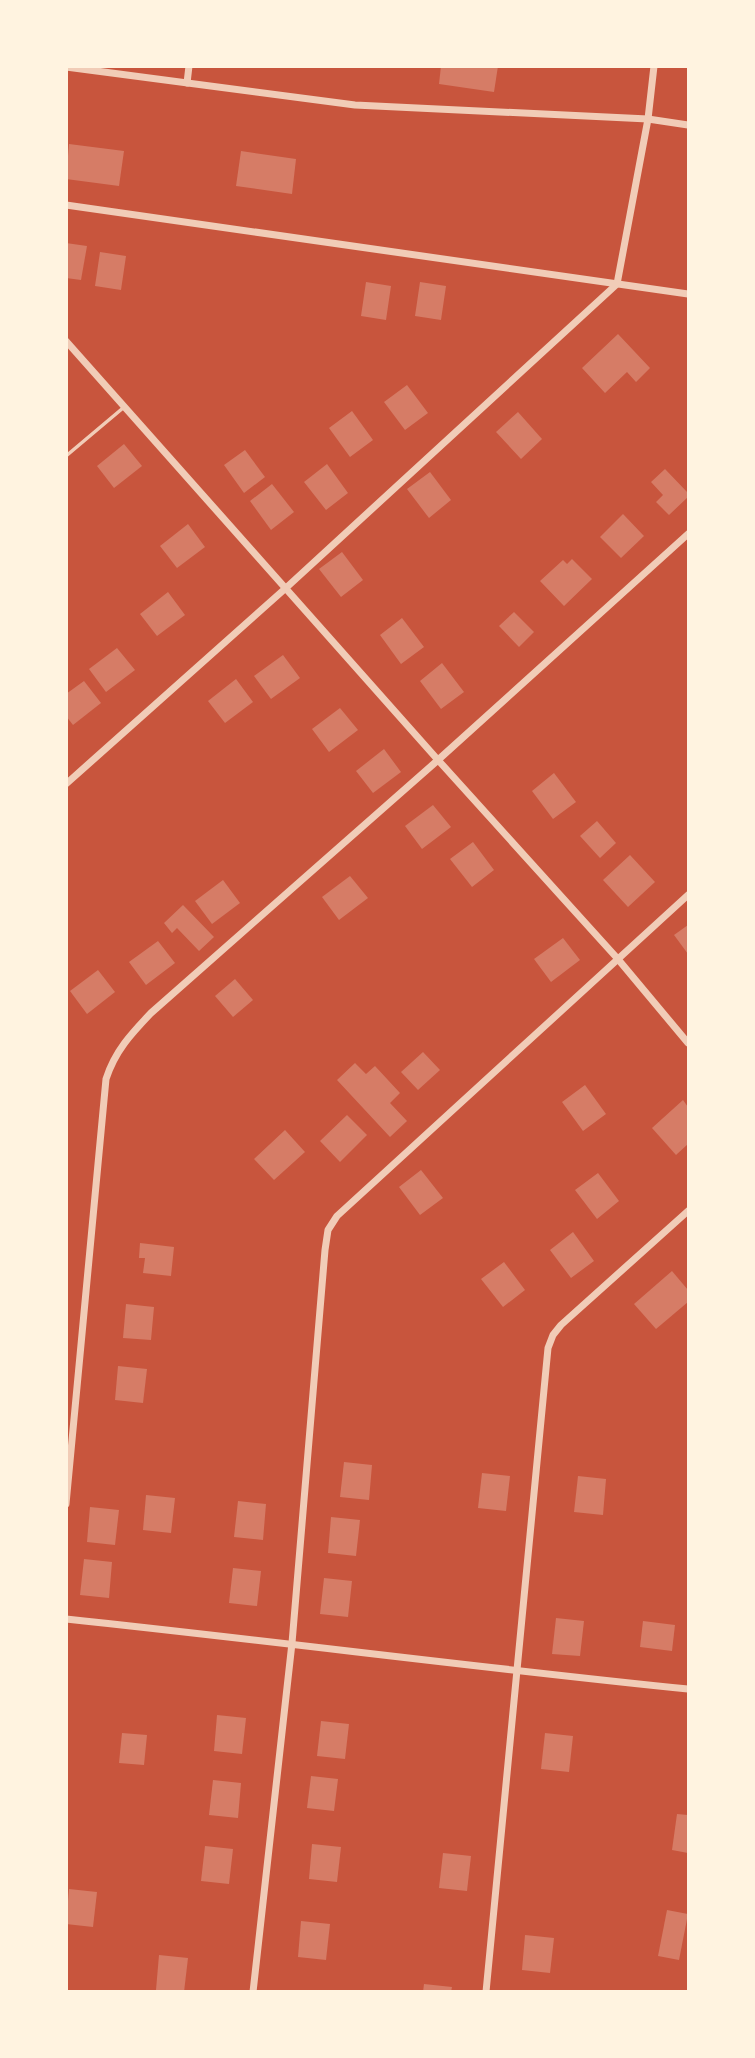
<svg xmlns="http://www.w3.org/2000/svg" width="755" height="2058" font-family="'Nunito Sans',sans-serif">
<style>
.building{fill:#d67c66}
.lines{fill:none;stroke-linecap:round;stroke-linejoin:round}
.service{stroke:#f1ccb7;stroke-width:3.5}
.minor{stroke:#f1ccb7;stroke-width:7}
</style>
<rect width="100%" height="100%" fill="#c8553d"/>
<!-- building -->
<g class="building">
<polygon points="441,66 498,66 494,92 439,84"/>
<polygon points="69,144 124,151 119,186 66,179"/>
<polygon points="241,151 296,159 292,194 236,186"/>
<polygon points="66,243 87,246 81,280 66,278"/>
<polygon points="100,252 126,256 121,290 95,286"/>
<polygon points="366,282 391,286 386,320 361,316"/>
<polygon points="420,282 446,286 441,320 415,316"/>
<polygon points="618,334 650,368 636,382 627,372 605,393 582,368"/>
<polygon points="407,385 428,413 405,430 384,402"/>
<polygon points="352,411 373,440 350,457 329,428"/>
<polygon points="518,412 542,439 521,459 496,432"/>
<polygon points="124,444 142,466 114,488 97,466"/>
<polygon points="245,450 265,477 244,493 224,465"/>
<polygon points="327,464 348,493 326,510 304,482"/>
<polygon points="665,469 688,493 688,497 669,515 656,502 663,495 651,482"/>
<polygon points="430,472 451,500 429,518 407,489"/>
<polygon points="272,484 294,512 271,530 250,501"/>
<polygon points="623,514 644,536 621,558 600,537"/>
<polygon points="188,524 205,547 177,568 160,546"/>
<polygon points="342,552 363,580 341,597 319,569"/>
<polygon points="572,559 592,579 564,606 540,581 563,560 567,564"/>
<polygon points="168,592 185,615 157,636 140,614"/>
<polygon points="514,612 534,632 519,647 499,626"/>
<polygon points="402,618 424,647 401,664 380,635"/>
<polygon points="117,648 135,670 106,692 89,669"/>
<polygon points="283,655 300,678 271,699 254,676"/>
<polygon points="442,663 464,692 441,709 420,681"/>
<polygon points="236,679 253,702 225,723 208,701"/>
<polygon points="84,681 101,703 73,725 66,716 66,694"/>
<polygon points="340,708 358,730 329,752 312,729"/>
<polygon points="384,749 401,772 373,793 356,771"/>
<polygon points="554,773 576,802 553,819 532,791"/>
<polygon points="433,805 451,827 422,849 405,826"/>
<polygon points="597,821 616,843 600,858 580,836"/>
<polygon points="473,842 494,870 472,887 450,859"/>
<polygon points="630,855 655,882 628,907 603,880"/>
<polygon points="350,876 368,898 339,920 322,897"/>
<polygon points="223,880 240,903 212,924 195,901"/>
<polygon points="183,905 214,937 199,951 177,928 172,933 164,923"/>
<polygon points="688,925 688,954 674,935"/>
<polygon points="563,938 580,960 551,982 534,959"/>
<polygon points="158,941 175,963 146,985 129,962"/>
<polygon points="98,970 115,992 87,1014 70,991"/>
<polygon points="235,979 253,1000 233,1017 215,996"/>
<polygon points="423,1052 440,1070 418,1090 401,1072"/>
<polygon points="355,1063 366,1074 375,1066 400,1093 390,1103 407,1121 390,1137 337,1080"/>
<polygon points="585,1085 606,1114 583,1131 562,1102"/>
<polygon points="683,1100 688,1107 688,1144 676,1155 652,1128"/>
<polygon points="347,1115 367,1135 340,1162 320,1141"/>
<polygon points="285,1130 305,1152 274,1180 254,1159"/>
<polygon points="421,1170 443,1198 420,1215 399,1187"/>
<polygon points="598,1173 619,1201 597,1219 575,1190"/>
<polygon points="573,1232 594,1261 571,1278 550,1250"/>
<polygon points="140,1243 174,1247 171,1276 143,1273 145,1258 139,1258"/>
<polygon points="504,1262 525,1290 503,1307 481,1279"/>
<polygon points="672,1271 688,1290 688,1302 656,1329 634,1304"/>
<polygon points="126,1304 154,1307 151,1340 123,1338"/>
<polygon points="118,1366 147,1369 143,1403 115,1400"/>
<polygon points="344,1462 372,1465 369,1500 340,1497"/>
<polygon points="482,1473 510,1476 506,1511 478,1508"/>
<polygon points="578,1476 606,1479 603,1515 574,1512"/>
<polygon points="146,1495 175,1498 171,1533 143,1530"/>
<polygon points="238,1501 266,1504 263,1540 234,1537"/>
<polygon points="90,1507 119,1510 115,1545 87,1542"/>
<polygon points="331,1517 360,1520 356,1556 328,1553"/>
<polygon points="84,1559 112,1562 109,1598 80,1595"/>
<polygon points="233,1568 261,1571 257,1606 229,1603"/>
<polygon points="324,1578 352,1581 348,1617 320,1614"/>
<polygon points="556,1618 584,1621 580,1656 552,1654"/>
<polygon points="643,1621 675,1625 672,1651 640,1647"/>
<polygon points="217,1715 246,1718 242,1754 214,1751"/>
<polygon points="321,1721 349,1724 345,1759 317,1756"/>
<polygon points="122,1733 147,1735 144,1765 119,1763"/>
<polygon points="545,1733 573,1736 569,1772 541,1769"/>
<polygon points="311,1776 338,1779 334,1811 307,1808"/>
<polygon points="213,1780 241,1783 238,1818 209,1815"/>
<polygon points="677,1814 688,1815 688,1853 672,1850"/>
<polygon points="312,1844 341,1847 337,1882 309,1879"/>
<polygon points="205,1846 233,1849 229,1884 201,1881"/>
<polygon points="443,1853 471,1856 467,1891 439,1888"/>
<polygon points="69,1889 97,1892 93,1927 66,1924"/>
<polygon points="667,1910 688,1914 679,1960 658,1956"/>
<polygon points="301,1921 330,1924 326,1960 298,1957"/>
<polygon points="525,1935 554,1938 550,1973 522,1970"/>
<polygon points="159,1955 188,1958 184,1992 156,1990"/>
<polygon points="424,1984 452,1987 451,1992 423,1992"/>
</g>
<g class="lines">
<!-- service -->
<polyline class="service" points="66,456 123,408"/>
<!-- minor -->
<g class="minor">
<polyline points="66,67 355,105 648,119 688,125"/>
<polyline points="187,83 189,66"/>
<polyline points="66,205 688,294"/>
<polyline points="66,341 438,760 617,958 688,1043"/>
<polyline points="66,784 287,587 617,284 648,119 654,66"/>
<path d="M66,1504L106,1079C115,1051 131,1034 151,1013L438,760L688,534"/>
<path d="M66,1619C274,1641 481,1668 688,1689"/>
<polyline points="253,1992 292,1643 325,1250 328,1230 337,1216 688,895"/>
<polyline points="486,1992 548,1348 553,1335 561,1325 688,1211"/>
</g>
</g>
<!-- border -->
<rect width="755" height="2058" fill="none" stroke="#fff3e0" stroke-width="136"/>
</svg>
